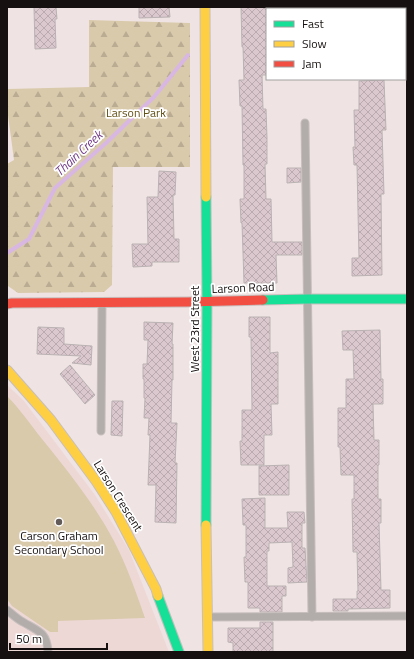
<svg xmlns="http://www.w3.org/2000/svg" width="414" height="659" font-family="'Titillium Web',sans-serif">
<style>
.built{fill:#eed8d6}
.green{fill:#dacaac}
.forest{fill:url(#forest-firs)}
.lines{fill:none;stroke-linecap:round;stroke-linejoin:round}
.stream{stroke:#d9b7e3;stroke-width:4}
.building{fill:url(#building-cross-hatch);stroke:#bab2b3}
.lane-casing{stroke:#c7bfbe;stroke-width:9}
.fast-casing{stroke:#c7bfbe;stroke-width:11}
.slow-casing{stroke:#c7bfbe;stroke-width:11}
.jam-casing{stroke:#c7bfbe;stroke-width:11}
.lane{stroke:#b2adab;stroke-width:7}
.fast{stroke:#16e098;stroke-width:9}
.slow{stroke:#ffcf43;stroke-width:9}
.jam{stroke:#f24e42;stroke-width:9}
.poi-dot{fill:#635a5a;stroke:#fff;stroke-width:1.5}
.labels{text-anchor:middle;stroke-width:3.5;stroke-linejoin:round;paint-order:stroke}
.park-label{font-size:12px;fill:#614f14;stroke:#fff}
.street-label{font-size:12px;fill:#171010;stroke:#fff}
.poi-label{font-size:12px;fill:#171010;stroke:#fff}
.water-label{font-size:13px;font-style:italic;fill:#733c88;stroke:#fff}
</style>
<defs>
<pattern id="forest-firs" width="22" height="20" patternUnits="userSpaceOnUse"><rect width="22" height="20" fill="#dacaac"/><path d="M5 1l3.5 6h-7zM16 11l3.5 6h-7z" fill="#baac93"/></pattern>
<pattern id="building-cross-hatch" width="8" height="8" patternUnits="userSpaceOnUse"><rect width="8" height="8" fill="#dbc7ce"/><path d="M0 0l8 8M0 8l8-8" fill="none" stroke="#bbaab0"/></pattern>
</defs>
<rect width="100%" height="100%" fill="#efe4e3"/>
<!-- built -->
<polygon class="built" points="7,385 24,401 95,495 129,550 169,652 7,652"/>
<!-- green -->
<path class="green" d="M7,396C20,409 31,425 42,439C68,471 95,505 114,541C127,566 136,592 145,618L58,621V632H50L12,606L7,599Z"/>
<!-- forest -->
<polygon class="forest" points="89,20 190,23 190,167 113,167 112,285 104,292 18,293 8,286 7,284 7,164 14,160 7,108 7,89 89,87"/>
<g class="lines">
<!-- stream -->
<polyline class="stream" points="7,253 29,239 55,188 106,143 154,97 188,55"/>
</g>
<!-- building -->
<g class="building">
<polygon points="34,7 56,7 57,19 55,19 56,48 35,49"/>
<polygon points="139,7 169,7 170,17 139,18"/>
<polygon points="241,7 267,7 267,75 262,75 263,109 266,109 267,138 267,164 265,164 266,199 271,199 272,242 302,242 302,255 276,255 277,283 244,283 242,223 241,223 240,199 244,199 244,165 243,165 242,106 240,106 239,80 244,80 243,47 242,47"/>
<polygon points="384,80 386,130 382,130 384,194 381,194 382,275 352,276 352,258 359,258 357,165 354,165 353,147 355,147 354,110 359,110 359,81"/>
<polygon points="287,168 301,168 301,182 287,183"/>
<polygon points="159,171 176,172 175,195 173,195 174,239 179,239 179,262 152,262 152,266 133,267 132,244 148,244 147,197 158,197"/>
<polygon points="249,317 270,317 270,353 278,352 278,404 271,404 272,435 264,435 264,465 241,465 240,441 242,441 242,410 252,410 251,337 249,337"/>
<polygon points="144,322 173,323 172,344 173,344 173,380 172,380 171,423 177,423 175,463 177,463 176,523 155,522 156,485 148,485 150,435 148,435 149,418 144,418 145,398 144,398 144,379 143,379 143,364 147,364 148,340 144,340"/>
<polygon points="38,327 64,328 64,344 92,346 91,365 72,363 81,356 37,354"/>
<polygon points="380,330 381,379 383,379 383,404 373,404 374,440 379,440 379,465 378,465 378,499 381,499 381,523 379,523 381,590 390,590 390,608 348,609 348,611 333,611 333,599 357,599 357,591 358,591 357,552 353,552 352,499 354,499 354,475 341,475 340,447 338,447 338,408 346,408 346,379 354,379 353,350 343,350 342,331"/>
<polygon points="70,365 95,395 85,404 60,374"/>
<polygon points="112,401 123,401 122,436 111,435"/>
<polygon points="289,465 289,495 259,495 259,466"/>
<polygon points="265,498 265,528 288,528 287,512 304,512 305,523 302,523 302,548 305,548 307,582 288,583 288,568 293,567 292,542 269,543 269,551 267,551 267,586 286,586 286,596 282,596 282,612 260,612 260,608 248,608 248,582 245,582 244,557 246,557 246,525 243,525 242,499"/>
<polygon points="260,622 273,622 273,652 233,652 233,643 228,642 228,628 260,628"/>
</g>
<g class="lines">
<defs>
<g id="lane">
<polyline points="305,123 312,617"/>
<polyline points="101,431 102,303"/>
<path d="M7,610C12,614 17,619 23,622C38,631 47,632 48,652"/>
<polyline points="209,617 407,616"/>
</g>
<g id="fast">
<polyline points="263,300 308,299 407,299"/>
<polyline points="206,525 207,301 206,197"/>
<polyline points="158,596 179,652"/>
</g>
<g id="slow">
<polyline points="205,7 206,197"/>
<polyline points="7,370 51,420 96,481 116,512 156,589 158,596"/>
<polyline points="206,525 208,652"/>
</g>
<polyline id="jam" points="7,304 12,303 187,302 263,300"/>
</defs>
<!-- lane casing -->
<use href="#lane" class="lane-casing"/>
<!-- fast casing -->
<use href="#fast" class="fast-casing"/>
<!-- slow casing -->
<use href="#slow" class="slow-casing"/>
<!-- jam casing -->
<use href="#jam" class="jam-casing"/>
<!-- lane -->
<use href="#lane" class="lane"/>
<!-- fast -->
<use href="#fast" class="fast"/>
<!-- slow -->
<use href="#slow" class="slow"/>
<!-- jam -->
<use href="#jam" class="jam"/>
</g>
<!-- markers -->
<circle class="poi-dot" cx="59" cy="522" r="4"/>
<g class="labels">
<!-- park labels -->
<g class="park-label">
<text x="136" y="117">Larson Park</text>
</g>
<!-- street labels -->
<g class="street-label">
<text transform="translate(243 288) rotate(-2)" y="4">Larson Road</text>
<text transform="translate(195 329) rotate(-90)" y="4">West 23rd Street</text>
<text transform="translate(118 496) rotate(58)" y="4">Larson Crescent</text>
</g>
<!-- poi labels -->
<g class="poi-label">
<text x="59" y="540">Carson Graham<tspan x="59" dy="14">Secondary School</tspan></text>
</g>
<!-- water labels -->
<g class="water-label">
<text transform="translate(78 153) rotate(-43)" y="5">Thain Creek</text>
</g>
</g>
<!-- border -->
<rect width="414" height="659" fill="none" stroke="#171010" stroke-width="16"/>
<!-- legend -->
<rect x="266" y="8" width="140" height="72" fill="#ffffff" stroke="#a29f9f"/>
<rect x="274" y="21" width="20" height="6" fill="#16e098" stroke="#a29f9f"/>
<text x="302" y="28" font-size="12" fill="#171010">Fast</text>
<rect x="274" y="41" width="20" height="6" fill="#ffcf43" stroke="#a29f9f"/>
<text x="302" y="48" font-size="12" fill="#171010">Slow</text>
<rect x="274" y="61" width="20" height="6" fill="#f24e42" stroke="#a29f9f"/>
<text x="302" y="68" font-size="12" fill="#171010">Jam</text>
<!-- scale -->
<path d="M10 643v6h97v-6" fill="none" stroke="#171010" stroke-width="2"/>
<text x="16" y="643" font-size="12" fill="#171010" stroke="#ffffff" stroke-width="3" paint-order="stroke">50 m</text>
</svg>
